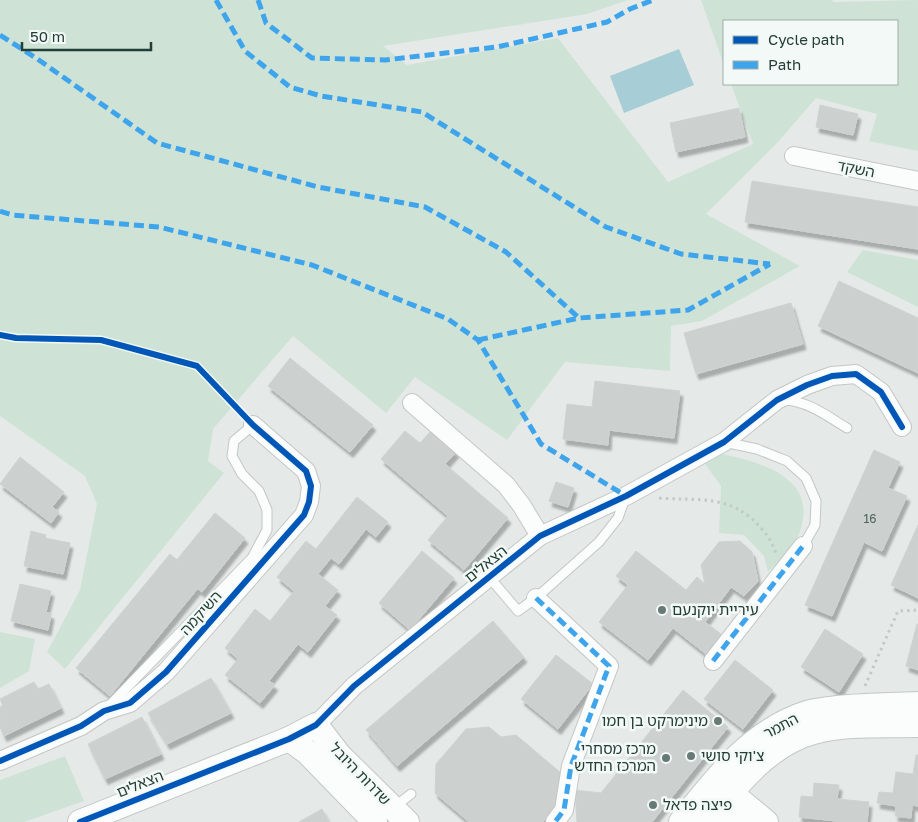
<svg xmlns="http://www.w3.org/2000/svg" width="918" height="822" font-family="'Golos Text','Noto Sans Hebrew',sans-serif">
<style>
.green{fill:#cee3d6}
.water{fill:#a7cdd6}
.building{fill:#ccd1cf;stroke:#ced3d1;filter:url(#shadow)}
.lines{fill:none;stroke-linecap:round;stroke-linejoin:round}
.lane-casing{stroke:#c2c7c5;stroke-width:11}
.street-casing{stroke:#c2c7c5;stroke-width:20}
.secondary-casing{stroke:#c0c8c5;stroke-width:26}
.path{stroke:#c2cac7;stroke-width:3;stroke-dasharray:2.5 4;stroke-linecap:butt}
.lane{stroke:#fbfcfc;stroke-width:9}
.street{stroke:#fbfcfc;stroke-width:18}
.secondary{stroke:#fbfcfc;stroke-width:24}
.quiet{stroke:#3ea4ec;stroke-width:5;stroke-dasharray:10 5;stroke-linecap:butt}
.cycleway-casing{stroke:#f3f9f6;stroke-width:9}
.cycleway{stroke:#0057b8;stroke-width:6}
.poi-dot{fill:#677a75;stroke:#f3f9f6;stroke-width:2}
.labels{text-anchor:middle;stroke-width:5;stroke-linejoin:round;paint-order:stroke}
.number-label{font-size:12px;fill:#4e635e}
.street-label{font-size:15px;fill:#233d37;stroke:#f3f9f6}
.poi-label{font-size:15px;fill:#233d37;stroke:#f3f9f6;text-anchor:start}
</style>
<defs>
<filter id="shadow"><feDropShadow dx="3" dy="5.5" stdDeviation="1" flood-color="#0004"/></filter>
</defs>
<rect width="100%" height="100%" fill="#e5eae8"/>
<!-- green -->
<g class="green">
<polygon points="0,0 628,0 587,14 383,46 407,65 558,38 668,182 753,144 731,84 897,84 897,21 724,21 724,65 701,0 831,0 834,2 918,0 918,151 869,141 877,114 816,98 779,141 706,214 800,266 702,321 671,326 670,371 565,362 507,440 415,377 386,413 293,336 213,429 208,461 224,473 65,669 47,652 80,590 97,504 85,476 0,416"/>
<polygon points="863,250 918,260 918,307 847,272"/>
<path d="M723,454C769,464 824,482 796,541C791,551 776,564 768,572L764,556L744,535L719,533L721,486L705,464Z"/>
<polygon points="0,632 35,639 29,671 0,688"/>
<polygon points="65,756 84,801 24,822 0,822 0,780"/>
</g>
<!-- water -->
<polygon class="water" points="679,49 694,85 624,113 610,76"/>
<!-- building -->
<g class="building">
<polygon points="820,105 858,114 853,135 816,127"/>
<polygon points="739,108 745,137 676,152 670,123"/>
<polygon points="752,181 918,207 918,249 745,222"/>
<polygon points="839,281 918,318 918,373 818,326"/>
<polygon points="791,303 803,344 696,374 684,333"/>
<polygon points="290,358 373,425 350,452 268,386"/>
<polygon points="595,381 680,391 674,438 609,430 608,445 563,439 567,404 592,407"/>
<polygon points="405,431 420,443 431,431 456,452 445,464 508,518 464,570 428,540 448,516 381,459"/>
<polygon points="874,450 900,462 888,488 907,496 882,551 864,542 832,616 805,605"/>
<polygon points="20,457 64,492 52,507 59,512 51,523 0,484"/>
<polygon points="556,482 574,488 568,507 549,501"/>
<polygon points="357,497 388,522 376,537 366,529 339,564 331,558 318,574 338,590 325,606 337,615 308,652 298,644 269,681 275,685 260,703 225,675 238,659 225,648 255,609 270,621 294,591 277,577 306,541 316,549"/>
<polygon points="215,513 245,538 202,592 171,567"/>
<polygon points="918,525 918,598 891,585"/>
<polygon points="31,531 46,535 45,538 70,543 63,574 24,566"/>
<polygon points="740,541 752,552 758,581 744,596 731,587 705,622 721,634 706,654 673,628 648,660 599,622 628,585 616,576 636,551 686,590 697,577 705,584 701,565 719,542"/>
<polygon points="422,551 454,578 410,630 379,603"/>
<polygon points="170,554 203,582 110,696 76,668"/>
<polygon points="20,584 51,591 46,612 51,614 48,630 11,621"/>
<polygon points="493,621 524,657 397,766 366,730"/>
<polygon points="917,624 918,624 918,670 906,666"/>
<polygon points="825,629 863,654 839,692 801,667"/>
<polygon points="556,655 593,684 558,729 521,699"/>
<polygon points="735,660 773,690 743,729 704,699"/>
<polygon points="211,678 231,713 167,744 148,713"/>
<polygon points="34,682 38,689 49,684 61,708 4,736 0,727 0,707 3,706 0,699"/>
<polygon points="683,690 728,727 652,822 577,822 575,790 601,793"/>
<polygon points="142,717 161,754 105,779 88,744"/>
<polygon points="489,727 501,737 516,735 561,773 556,806 543,822 469,822 435,793 436,764 466,729"/>
<polygon points="916,755 918,755 918,806 912,805 911,818 895,816 896,806 877,803 879,792 893,793 896,772 913,774"/>
<polygon points="814,783 839,785 837,799 869,802 867,822 846,822 799,817 801,796 813,797"/>
<polygon points="322,809 329,822 299,822"/>
</g>
<g class="lines">
<defs>
<g id="lane">
<path d="M784,400C808,401 827,416 847,428"/>
<polyline points="724,442 757,449 787,461 806,478 816,501 815,525 803,546"/>
<polyline points="490,578 518,611 536,598 599,542 618,518 625,498"/>
<polyline points="109,706 252,558 267,530 267,510 259,491 242,474 232,456 234,441 253,425"/>
<polyline points="394,807 411,794"/>
</g>
<g id="street">
<polyline points="794,156 918,181"/>
<polyline points="412,403 506,485 522,506 540,536"/>
<polyline points="536,598 609,666 571,766 564,810 555,822"/>
<polyline points="713,661 803,546"/>
<polyline points="316,725 354,686 540,536 626,496 724,442 777,400 807,385 832,376 856,374 881,392 902,427"/>
<polyline points="0,761 81,726 104,711 130,703 166,672 304,515 309,502 311,486 306,471 253,425"/>
</g>
<g id="secondary">
<polyline points="289,739 307,752 375,822"/>
<polyline points="716,788 731,793 766,822"/>
<polyline points="713,792 720,806 739,822"/>
<polyline points="80,822 289,739 316,725 339,755 407,822"/>
<path d="M681,822C716,778 751,731 807,713C816,710 827,709 837,708C864,705 891,705 918,704"/>
<path d="M707,822C736,786 768,744 814,732C847,723 884,726 918,725"/>
</g>
</defs>
<!-- lane casing -->
<use href="#lane" class="lane-casing"/>
<!-- street casing -->
<use href="#street" class="street-casing"/>
<!-- secondary casing -->
<use href="#secondary" class="secondary-casing"/>
<!-- path -->
<g class="path">
<path d="M659,498C699,501 731,494 760,527C767,534 773,544 776,554"/>
<polyline points="865,686 898,611 918,610"/>
</g>
<!-- lane -->
<use href="#lane" class="lane"/>
<!-- street -->
<use href="#street" class="street"/>
<!-- secondary -->
<use href="#secondary" class="secondary"/>
<!-- quiet -->
<g class="quiet">
<polyline points="216,0 245,51 290,87 321,96 422,112 606,227 681,254 770,264"/>
<polyline points="258,0 266,23 312,58 385,60 497,47 607,22 630,9 653,0"/>
<polyline points="0,35 36,58 157,143 318,187 425,207 506,252 579,318"/>
<polyline points="0,211 12,215 159,227 312,265 448,319 478,340 541,444 626,496"/>
<polyline points="478,340 579,318 688,310 770,264"/>
<polyline points="536,598 609,666 571,766 564,810 555,822"/>
<polyline points="713,661 803,546"/>
</g>
<defs>
<g id="cycleway">
<polyline points="0,335 16,338 101,340 197,366 253,425 306,471 311,486 309,502 304,515 166,672 130,703 104,711 81,726 0,761"/>
<polyline points="80,822 289,739 316,725 354,686 540,536 626,496 724,442 777,400 807,385 832,376 856,374 881,392 902,427"/>
</g>
</defs>
<!-- cycleway casing -->
<use href="#cycleway" class="cycleway-casing"/>
<!-- cycleway -->
<use href="#cycleway" class="cycleway"/>
</g>
<!-- markers -->
<g class="poi-dot">
<circle cx="662" cy="610" r="5"/>
<circle cx="718" cy="721" r="5"/>
<circle cx="691" cy="756" r="5"/>
<circle cx="666" cy="758" r="5"/>
<circle cx="653" cy="805" r="5"/>
</g>
<g class="labels">
<!-- number labels -->
<g class="number-label">
<text x="870" y="523">16</text>
</g>
<!-- street labels -->
<g class="street-label">
<text transform="translate(856 169) rotate(11)" y="5">השקד</text>
<text transform="translate(486 564) rotate(-39)" y="5">הצאלים</text>
<text transform="translate(201 613) rotate(-48)" y="5">השיקמה</text>
<text transform="translate(781 726) rotate(-28)" y="5">התמר</text>
<text transform="translate(360 774) rotate(46)" y="5">שדרות היובל</text>
<text transform="translate(140 784) rotate(-22)" y="5">הצאלים</text>
</g>
<!-- poi labels -->
<g class="poi-label">
<text x="672" y="615">עיריית יוקנעם</text>
<text x="708" y="726" text-anchor="end">מינימרקט בן חמו</text>
<text x="656" y="754" text-anchor="end">מרכז מסחרי<tspan x="656" dy="17">המרכז החדש</tspan></text>
<text x="701" y="761">צ'וקי סושי</text>
<text x="663" y="810">פיצה פדאל</text>
</g>
</g>
<!-- legend -->
<rect x="723" y="20" width="175" height="65" fill="#f3f9f6" stroke="#a0aeaa"/>
<rect x="733" y="36" width="25" height="8" fill="#0057b8" stroke="#a0aeaa"/>
<text x="768" y="45" font-size="15" fill="#233d37">Cycle path</text>
<rect x="733" y="61" width="25" height="8" fill="#3ea4ec" stroke="#a0aeaa"/>
<text x="768" y="70" font-size="15" fill="#233d37">Path</text>
<!-- scale -->
<path d="M22 42v8h129v-8" fill="none" stroke="#233d37" stroke-width="2.5"/>
<text x="30" y="42" font-size="15" fill="#233d37" stroke="#f3f9f6" stroke-width="4" paint-order="stroke">50 m</text>
</svg>
